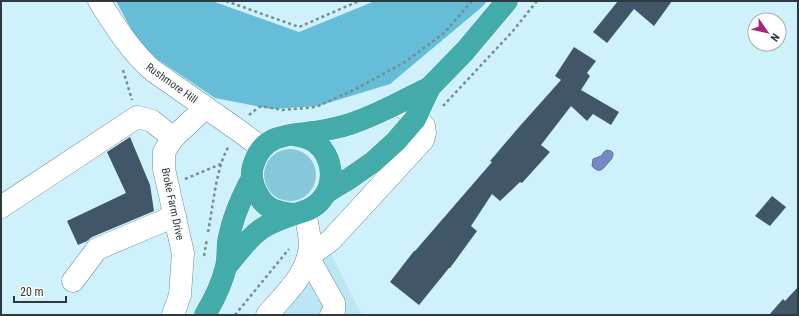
<svg xmlns="http://www.w3.org/2000/svg" width="799" height="316" font-family="'Roboto Condensed',sans-serif">
<style>
.built{fill:#bbe6f4}
.green{fill:#86c7dc}
.forest{fill:#65bdd7}
.water{fill:#7689c5;stroke:#60719d}
.building{fill:#425669}
.lines{fill:none;stroke-linecap:round;stroke-linejoin:round}
.minor-casing{stroke:#6b8b96;stroke-width:23}
.highway-casing{stroke:#fff;stroke-width:23}
.path{stroke:#758d94;stroke-width:2.5;stroke-dasharray:3 3;stroke-linecap:butt}
.minor{stroke:#fff;stroke-width:22}
.highway{stroke:#43abaa;stroke-width:22}
.labels{text-anchor:middle;stroke-width:4;stroke-linejoin:round;paint-order:stroke}
.street-label{font-size:11px;fill:#2c3a3f;stroke:#fff}
</style>
<rect width="100%" height="100%" fill="#cef1fc"/>
<!-- built -->
<polygon class="built" points="330,252 362,315 280,315"/>
<!-- green -->
<circle class="green" cx="290" cy="175" r="26"/>
<!-- forest -->
<polygon class="forest" points="116,1 212,1 299,32 375,1 487,1 482,7 390,84 318,106 271,109 215,98 142,49"/>
<!-- water -->
<path class="water" d="M607,150L611,151L613,153C613,158 611,160 607,164C602,171 598,173 592,166L593,159L601,156L604,152Z"/>
<!-- building -->
<g class="building">
<polygon points="618,1 672,1 654,26 634,9 607,43 593,32"/>
<polygon points="574,47 596,61 587,73 590,76 581,90 619,112 611,125 593,114 587,121 571,106 541,145 550,152 522,183 520,182 500,201 492,194 471,226 477,231 450,268 449,268 419,305 390,282 414,251 415,251 492,162 490,161 519,127 561,80 555,76"/>
<polygon points="130,137 150,185 154,211 92,237 87,241 78,245 67,221 126,193 107,152"/>
<polygon points="772,196 786,207 770,226 755,216"/>
<polygon points="798,287 798,315 769,315 783,299 785,301"/>
</g>
<g class="lines">
<defs>
<g id="minor">
<path d="M99,1C116,27 129,49 152,70L238,130L262,148"/>
<polyline points="1,207 137,117 152,121 173,138"/>
<polyline points="73,281 97,249 175,216"/>
<polyline points="173,315 180,295 183,253 164,169 164,152 173,138 205,108"/>
<path d="M267,315C285,294 310,273 310,242C309,232 307,222 305,212"/>
<polyline points="331,315 334,311 334,303 308,257 331,240 423,140 425,133 424,126 402,106"/>
</g>
<g id="highway">
<polyline points="327,192 350,178 373,162 396,141 415,119 430,87 465,51 507,1"/>
<path d="M294,214C281,213 267,210 260,198C253,187 249,175 254,163C264,134 288,135 314,132C326,130 338,128 350,124C378,115 404,100 430,87"/>
<path d="M226,267C238,253 250,235 266,226C275,221 286,217 295,214C305,211 314,209 321,200C336,184 333,157 316,143C310,138 301,136 293,135"/>
<path d="M205,315C214,300 222,283 226,267C228,258 227,250 228,242C232,219 241,198 252,178"/>
</g>
</defs>
<!-- minor casing -->
<use href="#minor" class="minor-casing"/>
<!-- highway casing -->
<use href="#highway" class="highway-casing"/>
<!-- path -->
<g class="path">
<polyline points="226,1 299,27 359,1"/>
<polyline points="123,70 132,100"/>
<polyline points="443,106 512,32 537,1"/>
<polyline points="249,115 259,107 267,107 282,110 316,107 356,89 405,62 444,33 472,1"/>
<polyline points="185,179 221,164"/>
<path d="M208,232C213,208 216,166 229,146"/>
<polyline points="204,256 207,239"/>
<polyline points="235,315 289,249"/>
</g>
<!-- minor -->
<use href="#minor" class="minor"/>
<!-- highway -->
<use href="#highway" class="highway"/>
</g>
<g class="labels">
<!-- street labels -->
<g class="street-label">
<text transform="translate(172 83) rotate(36)" y="4">Rushmore Hill</text>
<text transform="translate(173 204) rotate(78)" y="4">Broke Farm Drive</text>
</g>
</g>
<!-- border -->
<rect width="799" height="316" fill="none" stroke="#2c3a3f" stroke-width="4"/>
<!-- north arrow -->
<g transform="translate(767 32) rotate(124)"><circle r="19" fill="#ffffff" stroke="#abb0b2"/>
<path d="M0-3L7 15L0 10L-7 15Z" fill="#a62778"/>
<text y="-6" font-size="11" font-weight="bold" text-anchor="middle" fill="#2c3a3f">N</text>
</g>
<!-- scale -->
<path d="M14 296v6h52v-6" fill="none" stroke="#2c3a3f" stroke-width="2"/>
<text x="20" y="296" font-size="12" fill="#2c3a3f" stroke="#ffffff" stroke-width="3" paint-order="stroke">20 m</text>
</svg>
